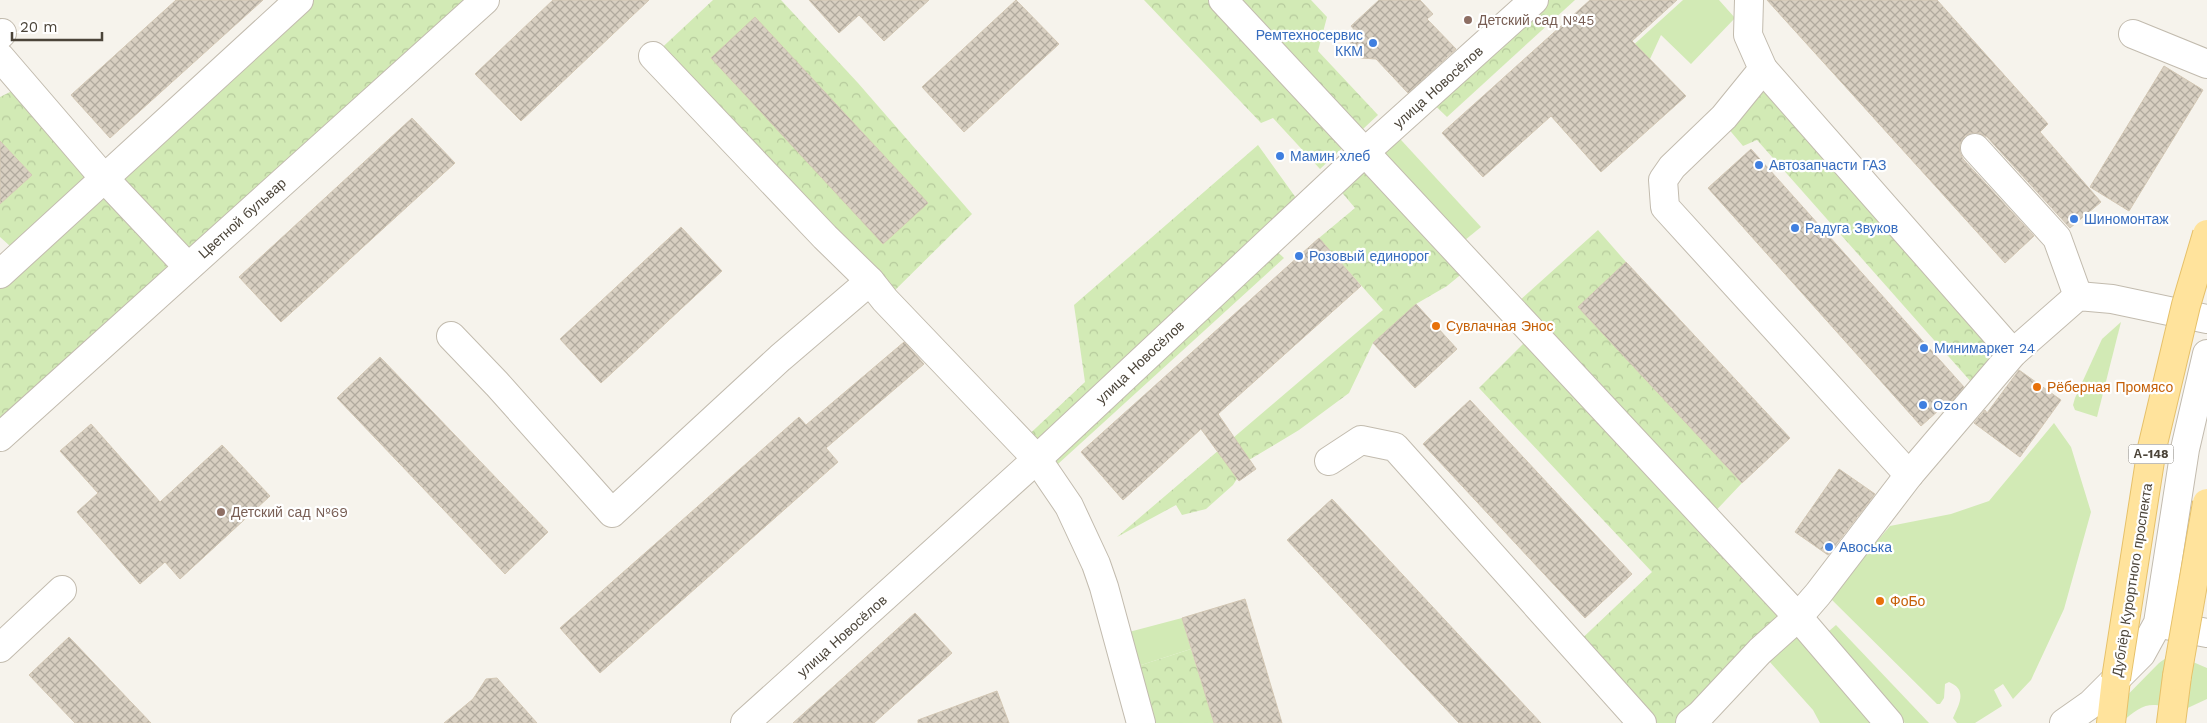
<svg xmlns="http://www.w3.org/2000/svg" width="2207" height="723" font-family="'Work Sans',sans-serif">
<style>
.green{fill:#d2eab5}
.forest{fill:url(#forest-crowns)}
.building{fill:url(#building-cross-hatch);stroke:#d3c7b4}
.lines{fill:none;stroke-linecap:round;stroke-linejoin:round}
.minor-casing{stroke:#c2bbae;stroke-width:30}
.major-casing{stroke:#e6c16a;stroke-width:30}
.minor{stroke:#fff;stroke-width:28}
.major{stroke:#ffe39c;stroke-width:28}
.major-bridge-casing{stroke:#e6c16a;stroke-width:30;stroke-linecap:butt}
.major-bridge{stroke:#ffe39c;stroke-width:28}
.education-dot{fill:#8d6e63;stroke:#fff;stroke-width:2}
.shop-dot{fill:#3f7fe0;stroke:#fff;stroke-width:2}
.food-dot{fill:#e8710a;stroke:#fff;stroke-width:2}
.labels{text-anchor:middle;stroke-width:4.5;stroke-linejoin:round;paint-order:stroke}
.shield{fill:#fff;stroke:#817c74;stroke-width:1}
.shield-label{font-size:12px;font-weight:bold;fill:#4b4439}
.education-label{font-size:14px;fill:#785e54;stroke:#fff;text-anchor:start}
.shop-label{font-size:14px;fill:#366cbe;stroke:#fff;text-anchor:start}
.street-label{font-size:14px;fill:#4b4439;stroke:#fff}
.food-label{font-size:14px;fill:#c56008;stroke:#fff;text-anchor:start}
</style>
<defs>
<pattern id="forest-crowns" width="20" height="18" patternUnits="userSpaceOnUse" patternTransform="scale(1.25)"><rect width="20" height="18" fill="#d2eab5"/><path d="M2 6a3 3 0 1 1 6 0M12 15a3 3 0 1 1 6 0" fill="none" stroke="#b6ca9c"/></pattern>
<pattern id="building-cross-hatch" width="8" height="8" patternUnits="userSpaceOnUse" patternTransform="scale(1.25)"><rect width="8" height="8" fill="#d8cfc1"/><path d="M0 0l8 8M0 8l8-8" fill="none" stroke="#b1aa9e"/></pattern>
</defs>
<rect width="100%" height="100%" fill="#f6f3ec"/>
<!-- green -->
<g class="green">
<polygon points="1683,0 1719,0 1735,18 1691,64 1661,35 1650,59 1568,135 1553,118"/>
<polygon points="1391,129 1481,227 1454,249 1367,154"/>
<polygon points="2121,322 2097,417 2075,410 2073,405 2075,398 2102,339"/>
<path d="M2054,423L2071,447L2091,512L2064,609L2031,680L2013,699L2003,684L1994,690L2002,706L1975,723H1957L1953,718C1959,704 1968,690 1949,682L1945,684L1944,698L1940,704H1937L1829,597L1890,526L1951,514L1989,501Z"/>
<polygon points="1798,617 1877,723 1820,723 1813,710 1760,651"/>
<polygon points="1182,618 1191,649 1138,666 1129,632"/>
<polygon points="1836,625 1929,723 1905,723 1901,720 1822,637"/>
<path d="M2175,656L2186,659L2207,668V699L2179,712C2151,700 2143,703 2121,723H2100L2159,663L2166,658Z"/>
</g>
<!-- forest -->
<g class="forest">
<polygon points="299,0 485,0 0,437 0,274 20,255 0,237 0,204 32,175 0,141 0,97 24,85 104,178"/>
<polygon points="713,0 781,0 858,83 972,214 885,300 653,56"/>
<polygon points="1144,0 1311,0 1327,17 1318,51 1378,115 1320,169 1273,118 1261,123"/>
<polygon points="1534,0 1575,0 1447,117 1426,97"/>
<polygon points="1763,69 2013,353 1980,392 1757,140 1743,146 1721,120"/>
<polygon points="1258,145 1304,209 1268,243 1284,258 1047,474 1021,442 1085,382 1074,305"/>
<polygon points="1367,154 1470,267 1447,286 1416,304 1373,343 1349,393 1299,430 1249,460 1233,485 1206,509 1182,515 1176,505 1117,537 1383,310 1319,238 1355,208 1333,182"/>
<polygon points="1598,230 1626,262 1578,307 1742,483 1707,520 1798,617 1690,723 1642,723 1573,647 1652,572 1479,388 1533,334 1510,309"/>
<polygon points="1191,649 1214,723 1156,723 1138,666"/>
</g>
<!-- building -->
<g class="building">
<polygon points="176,0 263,0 110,138 71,95"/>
<polygon points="553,0 649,0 521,121 475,74"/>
<polygon points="809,0 929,0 884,41 859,15 839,33"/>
<polygon points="1016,0 1059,44 964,132 922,87"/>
<polygon points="1379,0 1420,0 1433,14 1427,19 1456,49 1408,93 1376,59 1361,58 1352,52 1350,41 1356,32 1351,26"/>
<polygon points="1590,0 1677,0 1632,41 1686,96 1601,172 1551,116 1483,177 1442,133"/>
<polygon points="1767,0 1937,0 2048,124 2040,132 2101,202 2070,228 1987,137 1979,133 1971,133 1965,136 1960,144 1960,152 1963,159 2034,236 2005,263"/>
<polygon points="755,17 928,203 883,244 711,58"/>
<polygon points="2164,66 2203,90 2129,211 2090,187"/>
<polygon points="412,118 455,163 281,322 239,277"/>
<polygon points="0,141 32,175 0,204"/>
<polygon points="1751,149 1964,387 1949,405 1947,403 1921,426 1708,188"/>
<polygon points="681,227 722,271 601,383 560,339"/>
<polygon points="1319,238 1361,286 1218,414 1256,469 1239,481 1201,429 1123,500 1081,452"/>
<polygon points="1626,262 1790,438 1742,483 1578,307"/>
<polygon points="1416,304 1457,349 1415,388 1373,343"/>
<polygon points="904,342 924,364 826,448 838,462 600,673 560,628 799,417 806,425"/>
<polygon points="380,357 548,532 505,574 337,398"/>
<polygon points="2019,370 2061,400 2020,457 1974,423 1985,410 1987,413"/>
<polygon points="1470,400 1632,574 1585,618 1423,444"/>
<polygon points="91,424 160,502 222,445 270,496 180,579 165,562 140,584 77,512 98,493 60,451"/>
<polygon points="1839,469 1875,494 1828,555 1795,532"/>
<polygon points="1332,499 1541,723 1459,723 1287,540"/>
<polygon points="1245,599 1282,723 1214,723 1182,618"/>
<polygon points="915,613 952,653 874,723 793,723"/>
<polygon points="69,637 151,723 75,723 29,675"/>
<polygon points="497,678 537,723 444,723 473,699 486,679"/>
<polygon points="997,691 1009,723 918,723 918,720"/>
</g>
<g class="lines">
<defs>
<g id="minor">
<polyline points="1223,0 1798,617 1889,723"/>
<polyline points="1749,0 1748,35 1763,69 1724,117 1672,167 1663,180 1665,207 1909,475"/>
<polyline points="2133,34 2207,64"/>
<polyline points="0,35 2,33"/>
<polyline points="653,56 825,237 870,281 885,300 1037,459 1069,506 1096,564 1104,587 1141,723"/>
<polyline points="0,57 104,178 188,267"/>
<polyline points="1763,69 2013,353"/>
<polyline points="1975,148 2057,238 2078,296"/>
<polyline points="0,274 299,0"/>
<polyline points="451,336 497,384 612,513 780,358 870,281"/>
<polyline points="0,437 485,0"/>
<polyline points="1329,461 1361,440 1395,447 1642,723"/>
<polyline points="2161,624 2207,633"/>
<polyline points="0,648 62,590"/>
<polyline points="745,723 1037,459 1365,152 1534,0"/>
<polyline points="1690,723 1700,715 1760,651 1798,617 1818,594 1909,475 2013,353 2078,296 2112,299 2207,319"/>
<polyline points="2064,723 2091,704 2141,654 2158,623 2185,449 2207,354"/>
</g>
<g id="major">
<polyline points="2111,723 2116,679"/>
<polyline points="2171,723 2177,676"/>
</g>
</defs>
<!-- minor casing -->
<use href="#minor" class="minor-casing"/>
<!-- major casing -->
<use href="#major" class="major-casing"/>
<!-- minor -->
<use href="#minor" class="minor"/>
<!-- major -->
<use href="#major" class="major"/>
<defs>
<g id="major-bridge">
<polyline points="2177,676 2207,503"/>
<polyline points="2116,679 2152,448 2186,305 2207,234"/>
</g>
</defs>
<!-- major-bridge casing -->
<use href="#major-bridge" class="major-bridge-casing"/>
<!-- major-bridge -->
<use href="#major-bridge" class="major-bridge"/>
</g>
<!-- markers -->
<g class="education-dot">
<circle cx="1468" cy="20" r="5"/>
<circle cx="221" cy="512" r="5"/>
</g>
<g class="shop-dot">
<circle cx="1373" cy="43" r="5"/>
<circle cx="1280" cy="156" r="5"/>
<circle cx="1759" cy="165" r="5"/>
<circle cx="2074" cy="219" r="5"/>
<circle cx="1795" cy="228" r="5"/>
<circle cx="1299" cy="256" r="5"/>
<circle cx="1924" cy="348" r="5"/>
<circle cx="1923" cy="405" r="5"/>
<circle cx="1829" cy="547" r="5"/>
</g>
<g class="food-dot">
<circle cx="1436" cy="326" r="5"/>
<circle cx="2037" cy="387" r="5"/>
<circle cx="1880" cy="601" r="5"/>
</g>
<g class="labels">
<!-- shield labels -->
<rect class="shield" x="2128.5" y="444.5" width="45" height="19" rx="4"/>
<g class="shield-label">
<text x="2151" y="458">А-148</text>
</g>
<!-- education labels -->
<g class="education-label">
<text x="1478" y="25">Детский сад №45</text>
<text x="231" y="517">Детский сад №69</text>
</g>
<!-- shop labels -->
<g class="shop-label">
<text x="1363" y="40" text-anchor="end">Ремтехносервис<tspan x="1363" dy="16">ККМ</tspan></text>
<text x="1290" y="161">Мамин хлеб</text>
<text x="1769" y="170">Автозапчасти ГАЗ</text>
<text x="2084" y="224">Шиномонтаж</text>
<text x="1805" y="233">Радуга Звуков</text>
<text x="1309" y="261">Розовый единорог</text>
<text x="1934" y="353">Минимаркет 24</text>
<text x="1933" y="410">Ozon</text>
<text x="1839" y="552">Авоська</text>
</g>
<!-- street labels -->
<g class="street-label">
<text transform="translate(1438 87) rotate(-42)" y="5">улица Новосёлов</text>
<text transform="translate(242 218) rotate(-42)" y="5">Цветной бульвар</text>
<text transform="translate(1140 362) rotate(-43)" y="5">улица Новосёлов</text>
<text transform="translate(2132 580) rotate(-81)" y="5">Дублёр Курортного проспекта</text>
<text transform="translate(842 636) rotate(-42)" y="5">улица Новосёлов</text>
</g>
<!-- food labels -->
<g class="food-label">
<text x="1446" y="331">Сувлачная Энос</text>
<text x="2047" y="392">Рёберная Промясо</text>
<text x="1890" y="606">ФоБо</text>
</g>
</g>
<!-- scale -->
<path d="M12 32v8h90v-8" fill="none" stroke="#4b4439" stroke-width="2.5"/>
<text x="20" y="32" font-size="15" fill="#4b4439" stroke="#ffffff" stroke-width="4" paint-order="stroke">20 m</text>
</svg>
